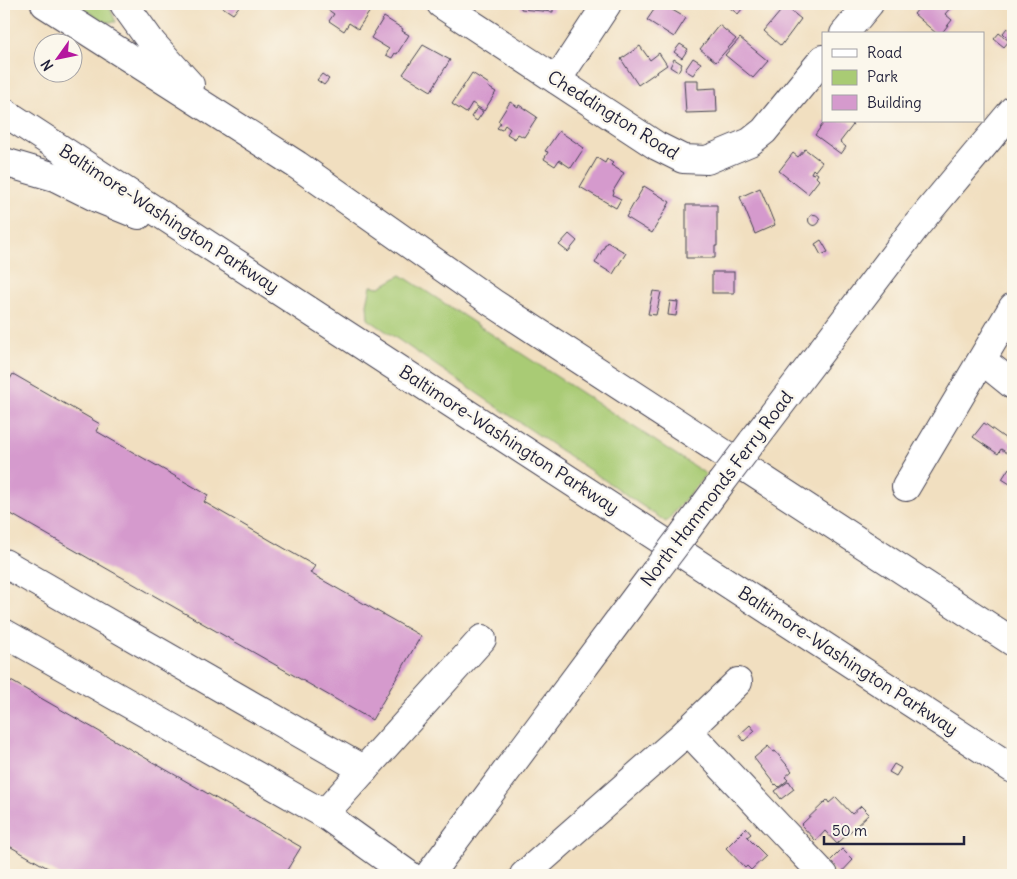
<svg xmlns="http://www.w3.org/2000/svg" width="1017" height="879" font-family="Delius,sans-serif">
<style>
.green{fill:#a9cb74;stroke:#667658}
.building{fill:#d59acd}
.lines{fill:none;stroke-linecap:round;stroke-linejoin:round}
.minor-casing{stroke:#413e4f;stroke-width:30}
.highway-casing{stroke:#413e4f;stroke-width:30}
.minor{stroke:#fff;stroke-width:28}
.highway{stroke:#fff;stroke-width:28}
.minor-bridge-casing{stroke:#413e4f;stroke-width:30;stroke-linecap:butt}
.minor-bridge{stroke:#fff;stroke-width:28}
.labels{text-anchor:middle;stroke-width:5;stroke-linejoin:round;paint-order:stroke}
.street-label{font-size:18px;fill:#22223b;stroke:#fbf7ec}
</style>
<rect width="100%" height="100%" fill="#fbf7ec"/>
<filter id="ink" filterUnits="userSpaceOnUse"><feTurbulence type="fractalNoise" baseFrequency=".02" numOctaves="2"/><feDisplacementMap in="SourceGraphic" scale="10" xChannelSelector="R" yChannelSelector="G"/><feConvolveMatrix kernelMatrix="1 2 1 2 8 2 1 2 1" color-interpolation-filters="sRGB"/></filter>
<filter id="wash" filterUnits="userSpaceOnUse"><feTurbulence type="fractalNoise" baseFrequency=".0096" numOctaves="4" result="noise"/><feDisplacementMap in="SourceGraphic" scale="20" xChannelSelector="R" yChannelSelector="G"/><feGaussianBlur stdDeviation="1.12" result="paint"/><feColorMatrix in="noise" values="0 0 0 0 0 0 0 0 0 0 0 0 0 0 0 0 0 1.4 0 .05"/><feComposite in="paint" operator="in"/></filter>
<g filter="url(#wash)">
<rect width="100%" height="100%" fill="#f1dfc0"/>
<!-- green -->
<g class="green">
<polygon points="76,4 108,4 116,22 105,22"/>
<polygon points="401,275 706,474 666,522 368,319 367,304 371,286 380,287"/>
</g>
<g id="blocks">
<!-- building -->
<g class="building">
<polygon points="218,4 241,4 233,14"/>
<polygon points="326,4 365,4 372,8 358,29 349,23 344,31 329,21 334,14 324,7"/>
<polygon points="521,4 553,4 553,12 521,9"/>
<polygon points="658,4 662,4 686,18 674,37 647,20"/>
<polygon points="733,4 746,4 738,14 730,8"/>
<polygon points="922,4 950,4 952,6 945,14 952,20 941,34 937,34 914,14"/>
<polygon points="785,6 801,19 781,46 764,31"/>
<polygon points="384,17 403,29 402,31 409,35 397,54 395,53 392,58 386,55 389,49 371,38"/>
<polygon points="719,25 736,39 716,62 700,49"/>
<polygon points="1007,28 1013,33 1011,41 1003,33"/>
<polygon points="999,33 1009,41 1004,47 994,39"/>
<polygon points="740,38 768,61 753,78 725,55"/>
<polygon points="680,44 688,49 682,58 674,52"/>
<polygon points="423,45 450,60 431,91 403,74"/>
<polygon points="640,46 650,60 659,53 667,65 638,85 621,59"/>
<polygon points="693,58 701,63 693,75 685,70"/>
<polygon points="674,59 682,64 678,72 670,67"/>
<polygon points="472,73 489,84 488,87 496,92 484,111 472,103 466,113 452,104"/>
<polygon points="322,74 329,79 324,85 317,80"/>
<polygon points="684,80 698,80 698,89 716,88 717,112 686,113"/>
<polygon points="510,102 518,107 519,105 537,117 524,137 518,134 515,139 507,134 510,129 505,125 502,130 497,128 501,123 498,121"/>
<polygon points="477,108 483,112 477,121 471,117"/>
<polygon points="825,121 849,121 853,125 840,142 846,147 841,154 815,135"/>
<polygon points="559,131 584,148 571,168 559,160 555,166 544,159 548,152 545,151"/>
<polygon points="805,149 822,162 815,171 813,169 811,173 814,174 815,172 818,174 816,177 819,180 808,194 779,171 793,153 798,157"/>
<polygon points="597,158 605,163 607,159 613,163 611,165 624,173 613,191 614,192 613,195 621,199 616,208 580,187"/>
<polygon points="644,186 670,202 652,233 626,217"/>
<polygon points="760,188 775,225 755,234 740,197"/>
<polygon points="686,205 717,205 717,246 715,246 715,258 686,258"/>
<circle cx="814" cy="220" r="5.5"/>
<polygon points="569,234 577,241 568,252 559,245"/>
<polygon points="821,240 828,252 821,255 815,244"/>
<polygon points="607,242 626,253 613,274 595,263"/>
<rect x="712" y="272" width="22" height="21"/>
<polygon points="653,291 661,292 656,315 648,314"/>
<polygon points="670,301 678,302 676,316 668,315"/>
<polygon points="13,374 100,424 96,431 208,495 204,502 315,566 310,573 421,636 372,720 4,510 4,389"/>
<polygon points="984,423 1013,444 1007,453 1001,449 998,454 973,437"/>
<polygon points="1009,468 1013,471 1013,479 1010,484 1002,479"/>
<polygon points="4,677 301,847 284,875 60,875 4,843"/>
<polygon points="750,725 755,731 744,741 739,735"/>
<polygon points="768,746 773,752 775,751 792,771 785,777 788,780 779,787 776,784 775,785 754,758"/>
<polygon points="894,764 901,768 896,776 889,772"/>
<polygon points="789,781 794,789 781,799 775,791"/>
<polygon points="836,797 852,814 861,806 869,814 837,844 825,831 816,841 801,825 827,800 829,803"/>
<polygon points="746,828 751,834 747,837 766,856 751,870 747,866 745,868 726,848"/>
<polygon points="842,849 853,860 839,875 827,864"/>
</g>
</g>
</g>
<g filter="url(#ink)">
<use href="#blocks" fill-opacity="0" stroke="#413e4f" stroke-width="1"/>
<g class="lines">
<defs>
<g id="minor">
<polyline points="441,4 657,146 683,159 707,160 750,142 764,131 823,59"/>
<polyline points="844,34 869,4"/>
<polyline points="557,80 607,4"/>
<polyline points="982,360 1013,385"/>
<polyline points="752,442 917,225 1013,110"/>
<polyline points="906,487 1013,307"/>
<polyline points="685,532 721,483"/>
<polyline points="4,563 364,770"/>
<polyline points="4,633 324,814 409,875"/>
<polyline points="688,731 824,875"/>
<polyline points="324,814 482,639"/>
<polyline points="429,875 654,573"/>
<polyline points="524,875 681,737 738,682"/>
</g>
<g id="highway">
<polyline points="45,4 297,165 493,303 1013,642"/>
<polyline points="124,4 152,43 190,85"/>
<polyline points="4,112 1013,769"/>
<polyline points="4,162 55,177 97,198 139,215"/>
</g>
</defs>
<!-- minor casing -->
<use href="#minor" class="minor-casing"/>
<!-- highway casing -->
<use href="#highway" class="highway-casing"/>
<!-- minor -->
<use href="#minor" class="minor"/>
<!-- highway -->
<use href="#highway" class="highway"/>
<defs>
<g id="minor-bridge">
<polyline points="721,483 752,442"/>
<polyline points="654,573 685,532"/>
</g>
</defs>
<!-- minor-bridge casing -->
<use href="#minor-bridge" class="minor-bridge-casing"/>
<!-- minor-bridge -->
<use href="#minor-bridge" class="minor-bridge"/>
</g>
</g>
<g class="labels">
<!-- street labels -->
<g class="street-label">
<text transform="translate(613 115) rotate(32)" y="6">Cheddington Road</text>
<text transform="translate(169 219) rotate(33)" y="6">Baltimore-Washington Parkway</text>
<text transform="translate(509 440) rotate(33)" y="6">Baltimore-Washington Parkway</text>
<text transform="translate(717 489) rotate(-53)" y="6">North Hammonds Ferry Road</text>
<text transform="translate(848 661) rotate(33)" y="6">Baltimore-Washington Parkway</text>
</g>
</g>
<!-- margin -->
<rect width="1017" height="879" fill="none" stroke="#fbf7ec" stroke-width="20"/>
<!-- legend -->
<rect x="822" y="32" width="162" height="90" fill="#fbf7ec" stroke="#a4a2a5"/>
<rect x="832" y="49" width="25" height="8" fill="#ffffff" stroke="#a4a2a5"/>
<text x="867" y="58" font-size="15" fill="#22223b">Road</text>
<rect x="832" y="70" width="25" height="15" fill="#a9cb74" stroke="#a4a2a5"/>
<text x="867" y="82" font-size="15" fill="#22223b">Park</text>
<rect x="832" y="95" width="25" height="15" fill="#d59acd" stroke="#a4a2a5"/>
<text x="867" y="108" font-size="15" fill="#22223b">Building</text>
<!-- north arrow -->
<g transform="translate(58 58) rotate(237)"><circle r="24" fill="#fbf7ec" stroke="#a4a2a5"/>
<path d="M0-4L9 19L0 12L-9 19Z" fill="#b5179e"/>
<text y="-8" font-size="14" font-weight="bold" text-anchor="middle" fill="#22223b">N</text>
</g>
<!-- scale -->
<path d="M824 836v8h140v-8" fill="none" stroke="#22223b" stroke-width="2.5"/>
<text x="832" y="836" font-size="15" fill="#22223b" stroke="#fbf7ec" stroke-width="4" paint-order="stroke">50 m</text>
</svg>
